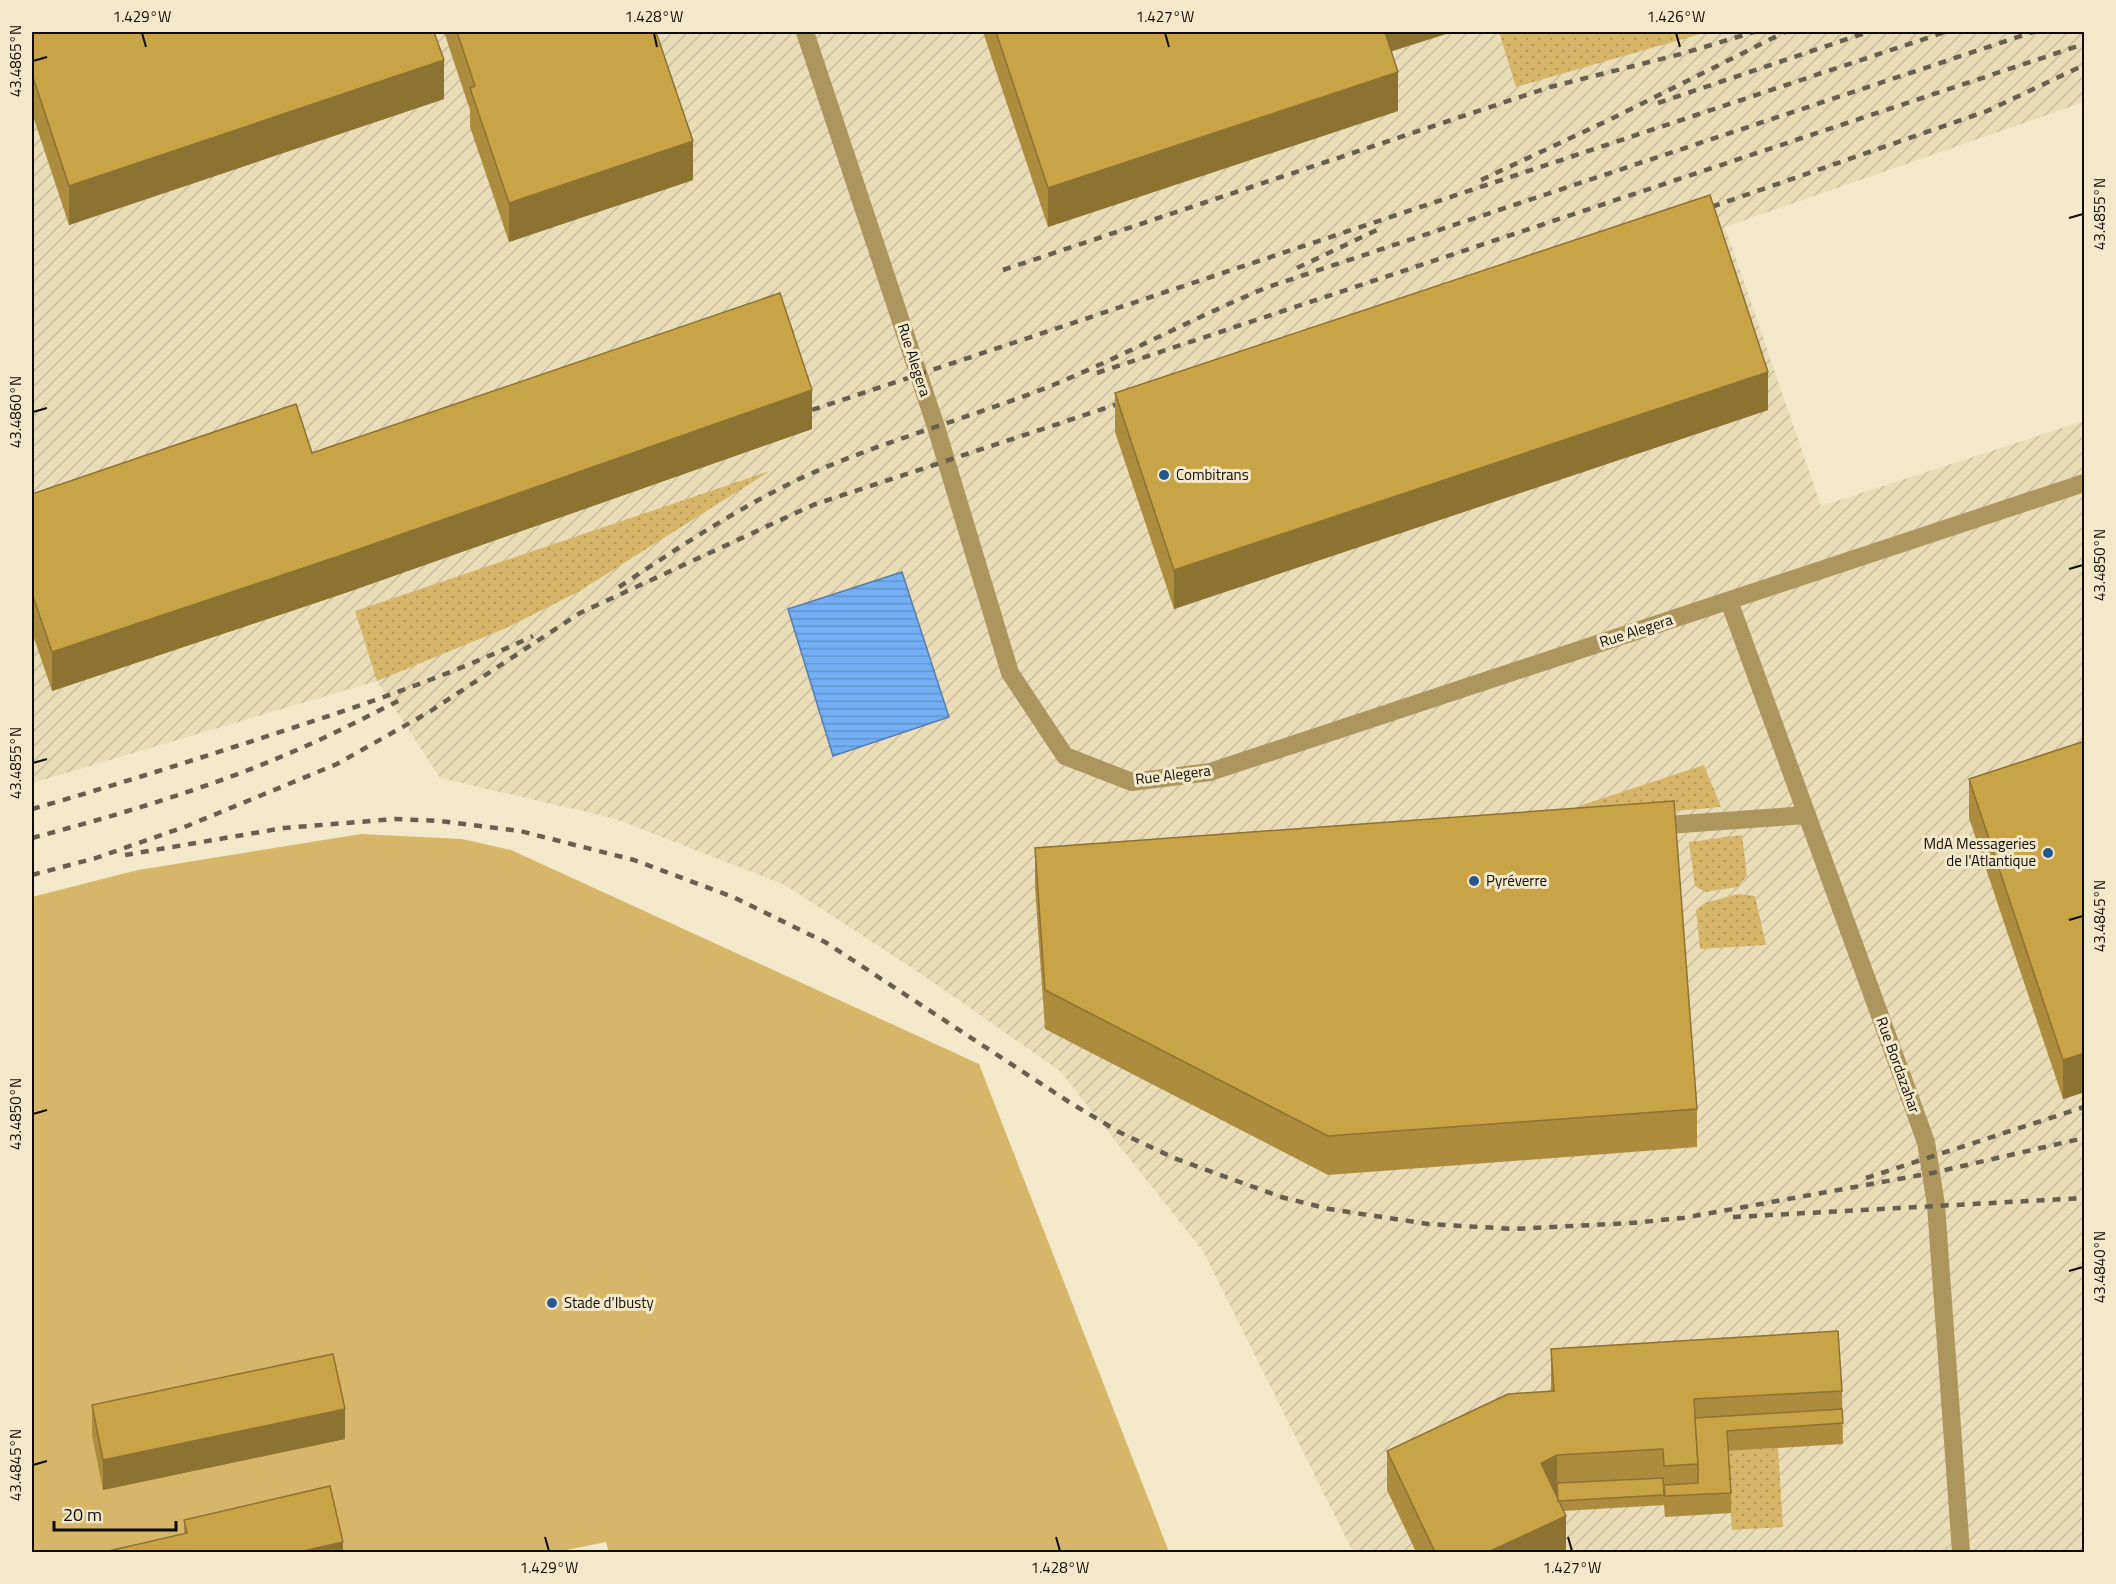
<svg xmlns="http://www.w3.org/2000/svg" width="2116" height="1584" font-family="'Titillium Web',sans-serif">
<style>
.industrial{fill:url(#industrial-furrows)}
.grass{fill:url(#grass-dots)}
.garden{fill:#d6b668}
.water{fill:url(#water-rules);stroke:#567eac;stroke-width:1.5}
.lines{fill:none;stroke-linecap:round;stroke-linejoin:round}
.minor{stroke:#ad965d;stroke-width:18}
.rail{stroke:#67604f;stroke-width:4.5;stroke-dasharray:8 8;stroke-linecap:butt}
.wall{fill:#ac8d3d}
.shaded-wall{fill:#8c7332}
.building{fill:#c8a447;stroke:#8c7332;stroke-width:1.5}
.ticks{fill:none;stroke:#0f0b03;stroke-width:2}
.poi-dot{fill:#245790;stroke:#f4e8cb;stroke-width:2}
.labels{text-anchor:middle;stroke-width:6;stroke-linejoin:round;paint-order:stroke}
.street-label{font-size:15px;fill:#0f0b03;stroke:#f4e8cb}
.poi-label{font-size:15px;fill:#0f0b03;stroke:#f4e8cb;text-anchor:start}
.neatline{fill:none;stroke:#0f0b03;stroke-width:2}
.ticks-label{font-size:15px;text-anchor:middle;fill:#0f0b03}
</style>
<defs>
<pattern id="industrial-furrows" width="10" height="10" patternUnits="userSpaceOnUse" patternTransform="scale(1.5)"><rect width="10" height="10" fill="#ebdcb8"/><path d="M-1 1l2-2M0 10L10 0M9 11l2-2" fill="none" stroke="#c8bb9d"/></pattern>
<pattern id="grass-dots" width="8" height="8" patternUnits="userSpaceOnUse" patternTransform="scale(1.5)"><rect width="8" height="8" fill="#d6b668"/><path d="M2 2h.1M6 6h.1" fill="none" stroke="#b69b59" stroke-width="1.8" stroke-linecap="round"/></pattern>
<pattern id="water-rules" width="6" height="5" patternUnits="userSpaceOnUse" patternTransform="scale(1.5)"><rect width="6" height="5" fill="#74aff5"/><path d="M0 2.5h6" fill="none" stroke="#6395d0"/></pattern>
</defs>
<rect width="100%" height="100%" fill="#f4e8cb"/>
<!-- industrial -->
<polygon class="industrial" points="32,32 2084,32 2084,102 1725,227 1821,506 2084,421 2084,1552 1353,1552 1203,1251 1060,1071 924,976 785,885 613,818 440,778 377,681 32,783"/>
<!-- grass -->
<g class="grass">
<polygon points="1499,32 1707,32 1516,87"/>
<polygon points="770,471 578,592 506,628 377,681 355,611"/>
<polygon points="1704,765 1721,807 1577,820 1576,807"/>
<polygon points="1742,835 1747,876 1737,887 1705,892 1695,886 1689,842"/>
<polygon points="1738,894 1755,896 1766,945 1700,949 1696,910 1705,903"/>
<polygon points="1778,1448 1783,1527 1732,1530 1727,1451"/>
</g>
<!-- garden -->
<polygon class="garden" points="361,834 462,839 511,850 979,1064 1169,1552 609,1552 606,1542 557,1552 32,1552 32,897 138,870"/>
<!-- water -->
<polygon class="water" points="902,572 949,717 833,756 788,609"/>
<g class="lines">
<!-- minor -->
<g class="minor">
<polyline points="805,32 936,427 1010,673 1065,756 1132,782 1210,772 2084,483"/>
<polyline points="1729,601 1926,1142 1936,1205 1961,1552"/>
<polyline points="1653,826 1807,815"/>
</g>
<!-- rail -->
<g class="rail">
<polyline points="1658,103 1868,32"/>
<polyline points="1481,180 1611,119 1785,32"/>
<polyline points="1697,212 1987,111 2084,65"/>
<polyline points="1297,268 1381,228"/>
<polyline points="1003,270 1550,87 1681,54 1754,32"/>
<polyline points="1097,373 2084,44"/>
<polyline points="797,415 1945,32"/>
<path d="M619,587C681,546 742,505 810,474C889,439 973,417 1053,385C1126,355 1195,317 1268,287L2033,32"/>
<path d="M32,809C113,786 194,760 274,734C363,705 449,676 533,636"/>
<path d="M32,838C122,814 213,787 299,749C334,734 368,716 402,699"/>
<polyline points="125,855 284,828 395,819 441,821 520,831 634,860 733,897 825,942 1069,1102 1119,1132 1174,1158 1281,1197 1329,1209 1428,1224 1514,1229 1631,1223 1683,1218 1932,1173 2084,1138"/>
<polyline points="32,875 96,858 187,826 337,764 429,712 580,613 813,505 1130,400"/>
<polyline points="1866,1178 2084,1107"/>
<polyline points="1733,1217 2084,1198"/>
</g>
</g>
<!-- wall -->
<g class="wall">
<polygon points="32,32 435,32 444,99 69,225 32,113"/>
<polygon points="444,32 656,32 693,180 509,242 470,127 470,110"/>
<polygon points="983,32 1452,32 1392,51 1398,111 1048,227"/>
<polygon points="1115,393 1768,410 1174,609 1115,432"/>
<polygon points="812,429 348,592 52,691 32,632 32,494 312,453"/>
<polygon points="2085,741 2085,1092 2063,1099 1969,818 1969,779"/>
<polygon points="1035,848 1697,1109 1697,1147 1328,1175 1045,1029 1035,887"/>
<polygon points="1551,1349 1842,1391 1843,1444 1728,1451 1731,1493 1731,1513 1665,1517 1664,1505 1563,1511 1566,1552 1416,1552 1387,1490 1387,1451 1551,1391"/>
<polygon points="92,1405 345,1439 103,1490 92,1435"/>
<polygon points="184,1520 343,1552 184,1534"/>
</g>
<!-- shaded-wall -->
<g class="shaded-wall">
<polygon points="1380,32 1452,32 1380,55"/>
<polygon points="444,60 444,99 69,225 69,186"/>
<polygon points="1398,72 1398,111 1048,227 1048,188"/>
<polygon points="693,141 693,180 509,242 509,203"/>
<polygon points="1768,372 1768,410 1174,609 1174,570"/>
<polygon points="812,390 812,429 348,592 52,691 52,652"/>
<polygon points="2085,1053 2085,1092 2063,1099 2063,1060"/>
<polygon points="345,1409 345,1439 103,1490 103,1460"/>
<polygon points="1557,1455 1557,1494 1541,1502 1541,1463"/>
<polygon points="1566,1516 1566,1552 1488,1552"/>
<polygon points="343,1542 343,1552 299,1552"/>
</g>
<!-- building -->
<g class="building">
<polygon points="32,32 434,32 444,60 69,186 32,74"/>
<polygon points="457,32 656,32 693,141 509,203 470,88 475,86"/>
<polygon points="996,32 1385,32 1398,72 1048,188"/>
<polygon points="1710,195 1768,372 1174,570 1115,393"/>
<polygon points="780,293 812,390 348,553 52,652 32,593 32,494 296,404 312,453"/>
<polygon points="2085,741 2085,1053 2063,1060 1969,779"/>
<polygon points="1674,801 1697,1109 1328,1136 1045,990 1035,848"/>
<polygon points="1838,1331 1842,1391 1694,1399 1698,1464 1664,1466 1663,1449 1557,1455 1541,1463 1566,1516 1488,1552 1435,1552 1387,1451 1508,1394 1554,1391 1551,1349"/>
<polygon points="333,1354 345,1409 103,1460 92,1405"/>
<polygon points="1842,1409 1843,1423 1727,1431 1731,1493 1665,1496 1664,1485 1698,1483 1698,1464 1695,1418"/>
<polygon points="1663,1478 1664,1495 1558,1501 1557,1483"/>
<polygon points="330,1486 343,1542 299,1552 104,1552 187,1533 184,1520"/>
</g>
<!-- ticks -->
<path class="ticks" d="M142,33L146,47M654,33L657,47M1165,33L1169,47M1676,33L1680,47M33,61L47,57M2069,218L2083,214M33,412L47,408M2069,569L2083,565M33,763L47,759M2069,920L2083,916M33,1114L47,1110M2069,1271L2083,1267M33,1465L47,1461M545,1537L549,1551M1056,1537L1060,1551M1568,1537L1572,1551"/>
<!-- markers -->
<g class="poi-dot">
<circle cx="1164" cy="475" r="6"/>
<circle cx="2048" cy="853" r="6"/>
<circle cx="1474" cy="881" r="6"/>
<circle cx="552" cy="1303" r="6"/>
</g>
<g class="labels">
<!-- street labels -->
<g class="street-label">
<text transform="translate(914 360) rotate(72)" y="5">Rue Alegera</text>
<text transform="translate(1636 631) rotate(-18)" y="5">Rue Alegera</text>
<text transform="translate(1173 775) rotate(-7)" y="5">Rue Alegera</text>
<text transform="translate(1898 1065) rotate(70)" y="5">Rue Bordazahar</text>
</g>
<!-- poi labels -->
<g class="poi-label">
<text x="1176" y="480">Combitrans</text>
<text x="2036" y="849" text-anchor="end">MdA Messageries<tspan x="2036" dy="17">de l'Atlantique</tspan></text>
<text x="1486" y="886">Pyréverre</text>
<text x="564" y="1308">Stade d'Ibusty</text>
</g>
</g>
<!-- border -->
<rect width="2116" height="1584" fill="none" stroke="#f4e8cb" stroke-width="66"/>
<!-- scale -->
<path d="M54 1521v9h122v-9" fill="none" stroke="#0f0b03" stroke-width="3"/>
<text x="63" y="1521" font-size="18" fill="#0f0b03" stroke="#f4e8cb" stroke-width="4.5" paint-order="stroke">20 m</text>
<rect x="33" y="33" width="2050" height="1518" class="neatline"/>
<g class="ticks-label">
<text x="142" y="22">1.429°W</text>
<text x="654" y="22">1.428°W</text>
<text x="1165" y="22">1.427°W</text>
<text x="1676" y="22">1.426°W</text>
<text transform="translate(16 61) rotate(-90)" y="5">43.4865°N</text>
<text transform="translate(2100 214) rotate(-90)" y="5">43.4855°N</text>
<text transform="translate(16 412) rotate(-90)" y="5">43.4860°N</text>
<text transform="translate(2100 565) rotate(-90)" y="5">43.4850°N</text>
<text transform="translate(16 763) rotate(-90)" y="5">43.4855°N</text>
<text transform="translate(2100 916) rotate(-90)" y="5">43.4845°N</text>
<text transform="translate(16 1114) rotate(-90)" y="5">43.4850°N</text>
<text transform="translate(2100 1267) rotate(-90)" y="5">43.4840°N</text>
<text transform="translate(16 1465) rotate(-90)" y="5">43.4845°N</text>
<text x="549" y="1573">1.429°W</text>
<text x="1060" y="1573">1.428°W</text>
<text x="1572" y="1573">1.427°W</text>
</g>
</svg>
